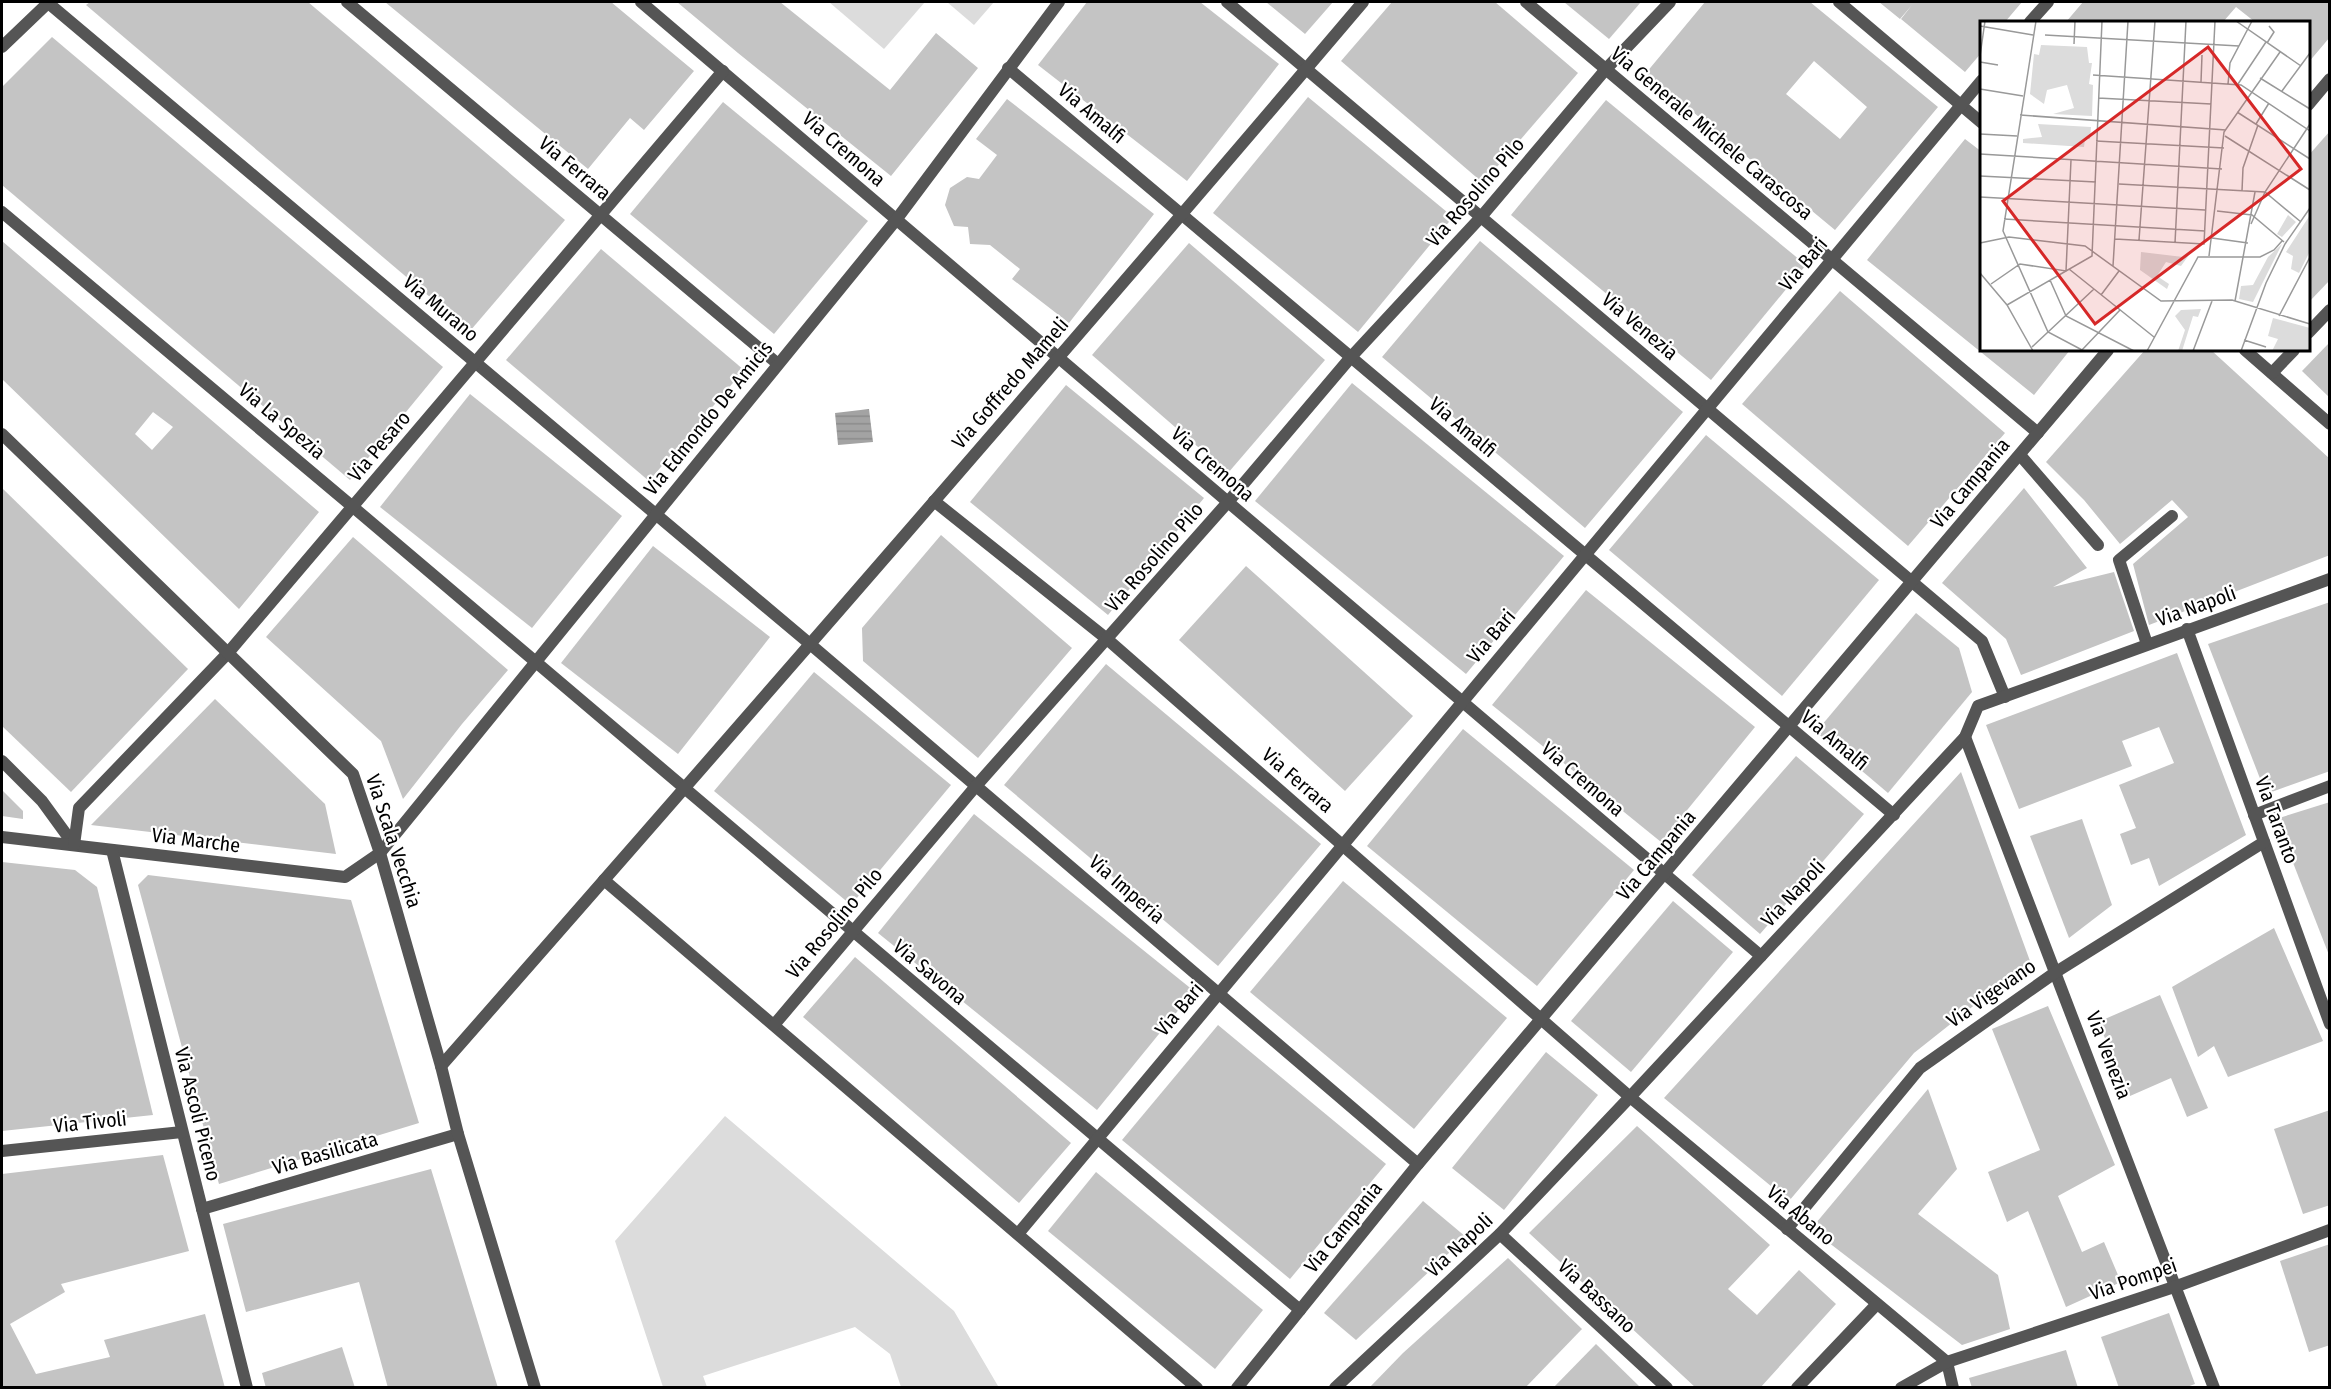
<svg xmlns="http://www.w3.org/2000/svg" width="2331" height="1389" font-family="'Fira Sans Condensed',sans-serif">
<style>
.green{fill:#dcdcdc}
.water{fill:url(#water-rules)}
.building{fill:#c4c4c4;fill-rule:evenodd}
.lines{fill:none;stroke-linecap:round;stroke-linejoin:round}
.pedestrian{stroke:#555;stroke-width:12}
.minor{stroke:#555;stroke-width:12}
.tertiary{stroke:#555;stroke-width:12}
.labels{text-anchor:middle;stroke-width:4.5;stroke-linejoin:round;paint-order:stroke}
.street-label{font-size:20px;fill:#000;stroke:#fff}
.inset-road{fill:none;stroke:#999;stroke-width:1.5}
.view{fill:#d62828;fill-opacity:0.15;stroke:#d62828;stroke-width:3}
.inset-edge{fill:none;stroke:#000;stroke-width:3}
</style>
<defs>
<pattern id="water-rules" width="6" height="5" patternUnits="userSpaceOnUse" patternTransform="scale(1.5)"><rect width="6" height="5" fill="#a3a3a3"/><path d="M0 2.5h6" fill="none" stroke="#8b8b8b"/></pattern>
</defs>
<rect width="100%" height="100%" fill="#fff"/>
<!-- green -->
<g class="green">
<polygon points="829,2 925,2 884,49"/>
<polygon points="947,2 994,2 974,25"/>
<polygon points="725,1116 954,1311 998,1386 1022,1387 901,1387 890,1354 855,1327 703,1376 707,1387 663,1387 615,1241"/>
</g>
<!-- water -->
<polygon class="water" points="869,409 873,442 838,445 835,413"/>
<!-- building -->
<g class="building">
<polygon points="90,2 308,2 565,220 470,331 86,5"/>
<polygon points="385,2 611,2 694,71 644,130 630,118 588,169"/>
<polygon points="677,2 780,2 890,90 936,33 978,68 891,176 738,53"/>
<polygon points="1087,2 1200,2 1279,64 1187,181 1038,65"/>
<polygon points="1266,2 1333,2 1305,34"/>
<polygon points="1392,2 1495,2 1578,73 1483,183 1341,61"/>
<polygon points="1564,2 1641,2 1609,39"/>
<path d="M1705,2H1810L1938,107L1835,230L1646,73ZM1814,61L1867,107L1840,139L1786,94Z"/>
<polygon points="1879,2 2022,2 2005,22 1982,22 1982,52 1965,72 1901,19 1912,5 1900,19"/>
<polygon points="2083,2 2330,2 2330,37 2308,63 2308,22 2255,22 2236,7 2223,22 2066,22"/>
<polygon points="52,37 443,367 350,480 2,185 2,87"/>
<polygon points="1308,97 1453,217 1358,332 1213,213"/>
<polygon points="1007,99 1154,214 1069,323 1012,279 1020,269 990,245 970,244 968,227 954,226 945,205 950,188 967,177 979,179 997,155 976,139"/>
<polygon points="1606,100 1806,265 1711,380 1511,215"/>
<polygon points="723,102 868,221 774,334 630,214"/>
<polygon points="2330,131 2330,280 2308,303 2308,156"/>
<polygon points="1965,139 1982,152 1982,350 2070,350 2034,395 1867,260"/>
<path d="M2,241L319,512L239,609L2,379ZM153,412L173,427L152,450L135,434Z"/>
<polygon points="1480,241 1683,412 1585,528 1382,357"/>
<polygon points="1189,243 1325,360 1228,473 1092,355"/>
<polygon points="601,249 744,370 649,481 506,360"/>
<polygon points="1840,291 2005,433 1908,546 1742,404"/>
<polygon points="2330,342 2330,398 2302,371"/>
<polygon points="2145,350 2211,350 2330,459 2330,555 2149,625 2133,564 2188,517 2172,500 2120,544 2084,500 2046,462"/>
<polygon points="1352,383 1564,556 1466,674 1255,501"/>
<polygon points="1066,385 1204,498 1108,615 970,502"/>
<polygon points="470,394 622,516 532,628 380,507"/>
<polygon points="1706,435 1879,580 1782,696 1609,550"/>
<polygon points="2,488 188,669 71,792 2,726"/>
<polygon points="2024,488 2087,568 2053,587 2114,572 2134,631 2021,675 2006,639 1942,583"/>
<polygon points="941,535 1072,648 978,758 863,661 862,628"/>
<polygon points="353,537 508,670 462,724 403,799 381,741 266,637"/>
<polygon points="653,546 770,637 678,754 561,663"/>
<polygon points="1246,566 1413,716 1345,791 1179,640"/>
<polygon points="1586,590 1755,727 1661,842 1492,705"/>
<polygon points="2330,602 2330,771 2266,794 2208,644"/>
<polygon points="1916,613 1959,648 1972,692 1888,793 1816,732"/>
<polygon points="2177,653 2246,835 2159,886 2149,858 2131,865 2120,834 2136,828 2119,785 2174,763 2159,727 2122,741 2132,766 2019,809 1986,725"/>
<polygon points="1106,664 1321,844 1218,966 1004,785"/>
<polygon points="814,672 951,785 851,905 714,791"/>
<polygon points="215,699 325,804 336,854 91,825"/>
<polygon points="1463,729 1634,870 1537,986 1367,846"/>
<polygon points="1796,756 1864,814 1760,934 1692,875"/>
<polygon points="1961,772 2030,961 1914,1053 1789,1201 1664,1098"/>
<polygon points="2,790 23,811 23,819 2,816"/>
<polygon points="2330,802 2330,955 2329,955 2276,819"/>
<polygon points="974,814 1194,991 1097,1110 878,933"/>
<polygon points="2082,819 2112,905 2069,938 2030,836"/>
<polygon points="2,862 75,870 97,887 153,1115 2,1131"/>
<polygon points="148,875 351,900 419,1123 219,1184 138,885"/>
<polygon points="1343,881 1507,1018 1414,1129 1250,992"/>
<polygon points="1673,901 1733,952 1631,1072 1571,1021"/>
<polygon points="2274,928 2323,1041 2228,1077 2214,1046 2198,1057 2172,987"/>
<polygon points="855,957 1071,1143 1019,1203 803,1017"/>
<polygon points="2160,995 2208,1108 2187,1117 2171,1078 2130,1096 2098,1022"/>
<polygon points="2048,1006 2115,1165 2058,1196 2082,1252 2104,1242 2121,1282 2066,1307 2028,1211 2007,1222 1988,1172 2040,1150 1992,1029"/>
<polygon points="1218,1025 1386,1164 1290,1279 1122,1140"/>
<polygon points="1546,1052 1598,1095 1504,1210 1452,1168"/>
<polygon points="1928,1089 1957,1169 1918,1214 1998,1275 2010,1329 1962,1345 1811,1229"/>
<polygon points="2330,1110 2330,1205 2303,1214 2274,1129"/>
<polygon points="1637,1126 1770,1245 1728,1289 1757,1315 1799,1270 1836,1304 1760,1388 1696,1388 1529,1233"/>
<polygon points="163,1155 189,1251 61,1284 65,1292 10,1324 36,1374 110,1357 104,1340 205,1314 225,1388 2,1388 2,1174"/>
<polygon points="431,1169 498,1388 388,1388 359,1282 246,1312 223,1224"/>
<polygon points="1096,1172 1263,1310 1215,1369 1048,1231"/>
<polygon points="1423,1201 1466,1237 1356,1340 1324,1313"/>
<polygon points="2330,1244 2330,1345 2309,1352 2280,1261"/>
<polygon points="1508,1258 1582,1329 1525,1388 1369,1388 1403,1353"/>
<polygon points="2169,1313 2195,1384 2184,1388 2119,1388 2101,1337"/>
<polygon points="1596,1344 1641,1388 1553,1388"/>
<polygon points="342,1347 355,1388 266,1388 262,1373"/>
<polygon points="2066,1350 2078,1388 1972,1388 1969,1378"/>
</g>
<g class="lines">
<!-- pedestrian -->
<g class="pedestrian">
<polyline points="2020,455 2098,545"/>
<polyline points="2147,644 2119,560 2172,516"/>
</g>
<!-- minor -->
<g class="minor">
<polyline points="47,2 810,644 1418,1164"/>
<polyline points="347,2 778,364"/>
<polyline points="641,2 1761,956"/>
<polyline points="1227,2 1982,641 2005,697"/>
<polyline points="1526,2 2038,433"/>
<polyline points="1839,2 1982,123"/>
<polyline points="2030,22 2048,2"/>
<polyline points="2,47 49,2"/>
<polyline points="1008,68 1894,815"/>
<polyline points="2308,105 2330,79"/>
<polyline points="2,212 353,507 1300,1310"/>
<polyline points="2308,333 2330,310"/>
<polyline points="2245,350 2330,424"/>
<polyline points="2272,373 2294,350"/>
<polyline points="934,501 1107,639 1630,1097 1947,1362"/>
<polyline points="2187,629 2330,1024"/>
<polyline points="1965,737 2214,1388"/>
<polyline points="2,761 42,801 74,845"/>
<polyline points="2254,815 2330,786"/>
<polyline points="2,837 345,877 380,853 896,220 1059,2"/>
<polyline points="74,845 79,808 228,653 723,71"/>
<polyline points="112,850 247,1388"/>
<polyline points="604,880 1197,1388"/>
<polyline points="774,1025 976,786 1228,502 1351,357 1481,217 1606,69 1670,2"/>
<path d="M441,1066C751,713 1060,359 1363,2"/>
<polyline points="2,1151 182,1132"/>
<polyline points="202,1209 458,1134"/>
<polyline points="1787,1229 1920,1068 2056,972 2264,842"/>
<polyline points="1018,1234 1982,80"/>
<polyline points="1500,1234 1667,1388"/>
<polyline points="1947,1362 1953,1388"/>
<polyline points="1237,1388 1418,1164 2108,350"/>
<polyline points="1335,1388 1500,1234 1630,1097 1965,737 1978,706 2330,579"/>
<polyline points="1797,1388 1877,1304"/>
<polyline points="1901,1388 1947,1362 2177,1286 2330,1230"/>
</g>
<!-- tertiary -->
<polyline class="tertiary" points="2,434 353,774 380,853 441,1066 458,1134 535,1388"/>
</g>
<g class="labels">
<!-- street labels -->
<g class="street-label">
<text transform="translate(1092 113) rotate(40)" y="7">Via Amalfi</text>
<text transform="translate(1712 133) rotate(40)" y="7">Via Generale Michele Carascosa</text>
<text transform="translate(844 149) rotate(41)" y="7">Via Cremona</text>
<text transform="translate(575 168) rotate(40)" y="7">Via Ferrara</text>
<text transform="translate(1475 192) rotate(-49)" y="7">Via Rosolino Pilo</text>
<text transform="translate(1803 264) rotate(-50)" y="7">Via Bari</text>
<text transform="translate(441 308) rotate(40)" y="7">Via Murano</text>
<text transform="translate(1640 326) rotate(40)" y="7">Via Venezia</text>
<text transform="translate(1010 383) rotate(-49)" y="7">Via Goffredo Mameli</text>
<text transform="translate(708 418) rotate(-51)" y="7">Via Edmondo De Amicis</text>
<text transform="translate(282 421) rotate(40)" y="7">Via La Spezia</text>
<text transform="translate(1463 427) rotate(40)" y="7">Via Amalfi</text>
<text transform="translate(379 446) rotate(-50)" y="7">Via Pesaro</text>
<text transform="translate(1213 464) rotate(41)" y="7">Via Cremona</text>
<text transform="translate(1970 483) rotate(-50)" y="7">Via Campania</text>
<text transform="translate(1154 557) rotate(-49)" y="7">Via Rosolino Pilo</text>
<text transform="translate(2196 606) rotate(-20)" y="7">Via Napoli</text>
<text transform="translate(1491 636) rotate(-50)" y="7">Via Bari</text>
<text transform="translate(1835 740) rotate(40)" y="7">Via Amalfi</text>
<text transform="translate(1583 779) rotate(41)" y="7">Via Cremona</text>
<text transform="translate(1298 780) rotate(41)" y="7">Via Ferrara</text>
<text transform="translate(2277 820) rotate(70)" y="7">Via Taranto</text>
<text transform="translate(196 840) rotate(7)" y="7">Via Marche</text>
<text transform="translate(394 841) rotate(72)" y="7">Via Scala Vecchia</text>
<text transform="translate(1656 855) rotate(-50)" y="7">Via Campania</text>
<text transform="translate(1127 889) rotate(41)" y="7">Via Imperia</text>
<text transform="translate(1793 893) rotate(-47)" y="7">Via Napoli</text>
<text transform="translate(834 923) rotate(-50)" y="7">Via Rosolino Pilo</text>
<text transform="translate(930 972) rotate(40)" y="7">Via Savona</text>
<text transform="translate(1991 993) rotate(-35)" y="7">Via Vigevano</text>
<text transform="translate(1179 1009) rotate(-50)" y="7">Via Bari</text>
<text transform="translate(2109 1055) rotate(69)" y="7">Via Venezia</text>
<text transform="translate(198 1114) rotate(76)" y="7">Via Ascoli Piceno</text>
<text transform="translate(90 1122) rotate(-6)" y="7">Via Tivoli</text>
<text transform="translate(325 1153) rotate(-16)" y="7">Via Basilicata</text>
<text transform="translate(1801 1215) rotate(40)" y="7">Via Abano</text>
<text transform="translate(1343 1227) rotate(-51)" y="7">Via Campania</text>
<text transform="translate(1459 1245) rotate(-43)" y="7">Via Napoli</text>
<text transform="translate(2133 1279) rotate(-19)" y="7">Via Pompei</text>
<text transform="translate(1597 1296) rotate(43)" y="7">Via Bassano</text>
</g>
</g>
<!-- overview -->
<g transform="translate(1980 21)">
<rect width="330" height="330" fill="#fff"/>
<path d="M308,194L316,201L302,216L297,213ZM330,194V230L319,252L311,248L313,235L306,231ZM302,223L273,281L259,278L261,265L273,264L288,236ZM221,288L218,296L213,295L202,330H198L205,309L195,295L201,289ZM293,297L330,307V330H292L298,318L288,315Z" fill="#dcdcdc"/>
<path d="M61,24L107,26L109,42H112L109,63L113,64L112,95L73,93L94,87L87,64L67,69L64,83L50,73L54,33L59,34Z" fill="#dcdcdc"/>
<path d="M58,103L111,106L110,118H105L104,126L43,122V118L62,116ZM161,231L203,236L209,234L201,245L186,241L177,255L189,263L187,268L160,249Z" fill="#dcdcdc"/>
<path class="inset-road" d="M56,0L23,210L68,311L104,330M256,0L321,45M0,5L53,14M65,14L259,25M287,22L294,11L289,5M94,23L95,0M0,35L5,0M0,41L18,44M113,54L261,64L330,110M280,57L330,88M221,61L222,34M248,63L250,42L272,0M258,63L286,21M0,68L43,75M302,70L330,32M118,77L231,83M257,91L330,138M40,94L246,109M276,103L289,82M0,113L37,115M245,115L330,169M116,120L244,127M0,133L242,148M0,155L116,161M139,163L285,171M262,170L263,147L278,104M285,171L321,201M0,176L225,189M237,190L272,194L304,221M24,198L225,210M271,203L285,171L330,103M232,217L268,222M135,218L224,223L235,0M159,219L175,0M0,222L29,216L105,225L181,280L252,279L330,303M195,222L206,0M229,235L244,111L300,31M133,245L148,0M89,248L174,316M0,252L27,284L53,330M70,259L86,295L154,330M11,263L40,243L86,250L91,139M121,274L139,250M255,280L275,171M27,284L112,235L122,0M299,295L330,236M264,319L286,326M52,326L114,268M101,330L140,289M167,330L218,236H280L294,229L302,220M213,330L232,280M261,330L286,262L305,223L330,187"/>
<path class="view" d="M228,26L321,148L115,303L23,180Z"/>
<rect width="330" height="330" class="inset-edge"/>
</g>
<!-- border -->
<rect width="2331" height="1389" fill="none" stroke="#000000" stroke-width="6"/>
</svg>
